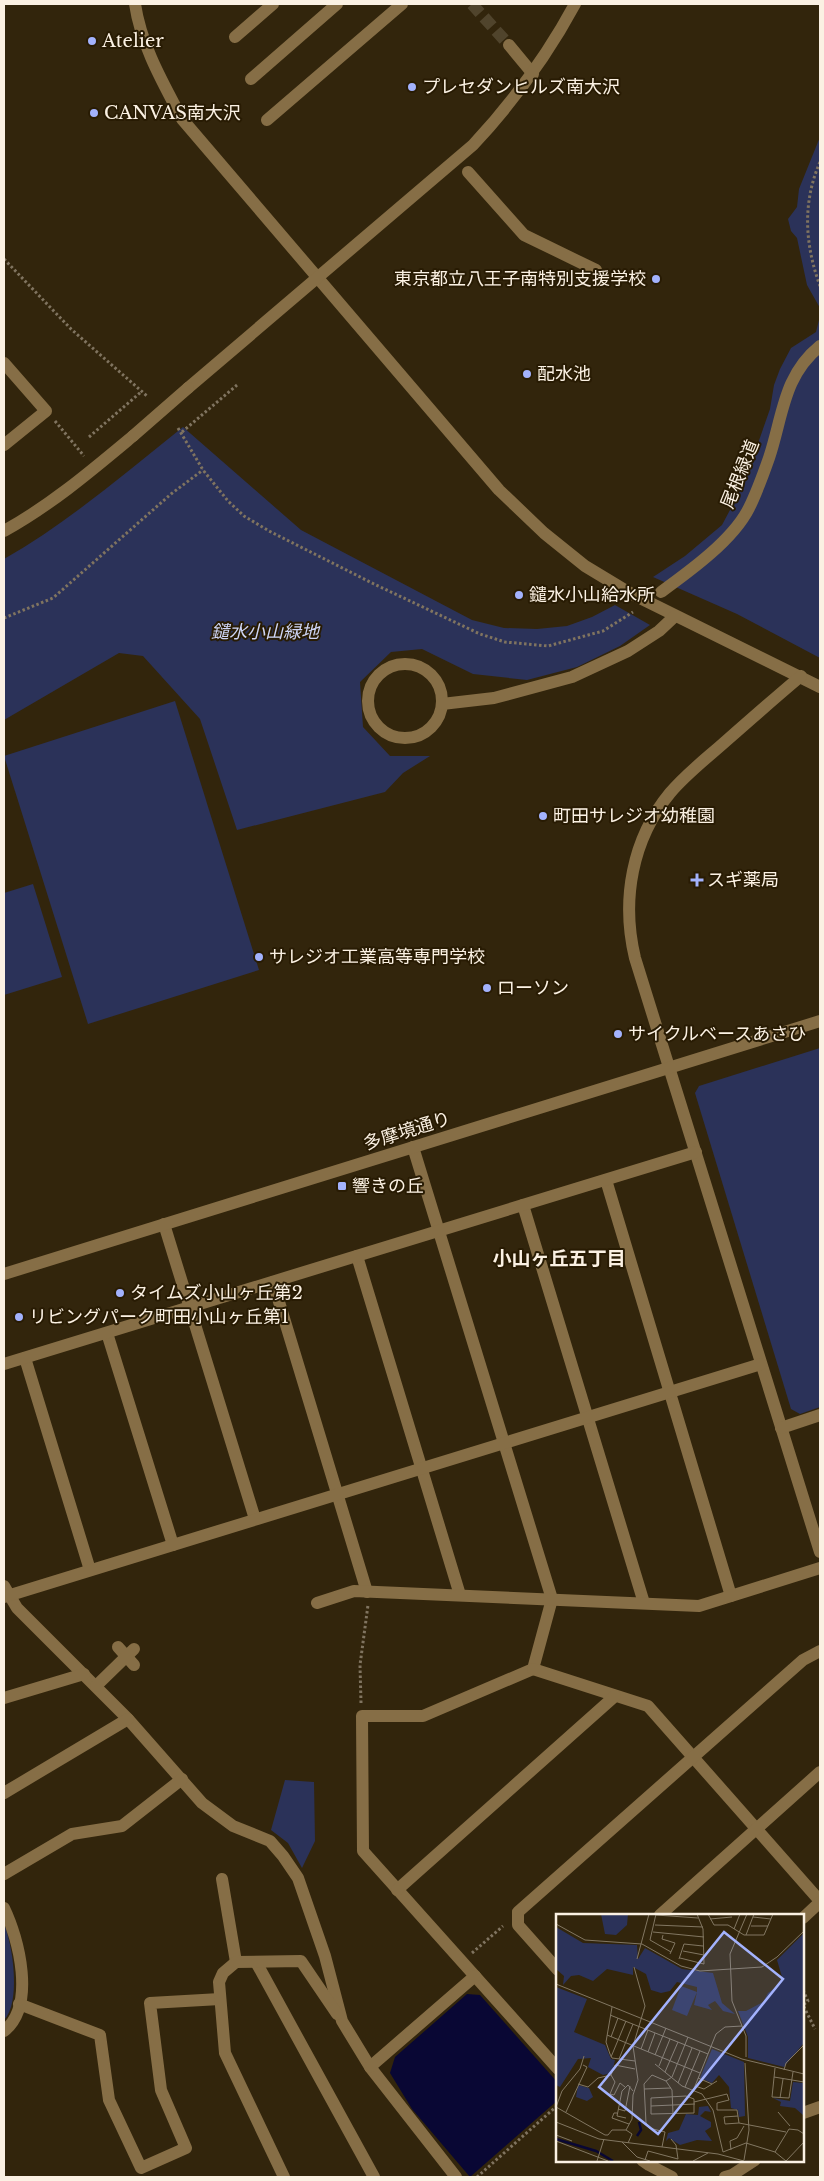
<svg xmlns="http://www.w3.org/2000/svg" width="824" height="2181" font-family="'Libre Baskerville','Noto Sans JP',serif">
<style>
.green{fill:#2b3259}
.water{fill:#090734}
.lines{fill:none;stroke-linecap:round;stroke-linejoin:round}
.minor-tunnel{stroke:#50442c;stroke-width:12;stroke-dasharray:12 6;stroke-linecap:butt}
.path{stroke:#807460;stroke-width:3;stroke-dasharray:2.5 2.5;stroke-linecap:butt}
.minor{stroke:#866e46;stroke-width:12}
.minor-bridge{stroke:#866e46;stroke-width:12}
.poi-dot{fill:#a3b2fd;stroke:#281b03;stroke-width:2}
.labels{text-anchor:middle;stroke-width:4;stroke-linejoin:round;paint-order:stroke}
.poi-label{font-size:18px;fill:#fbf1e3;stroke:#281b03;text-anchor:start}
.street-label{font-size:18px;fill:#fbf1e3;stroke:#281b03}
.park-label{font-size:18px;font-style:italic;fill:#ced5f6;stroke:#281b03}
.neighbourhood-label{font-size:19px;font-weight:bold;fill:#fbf1e3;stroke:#281b03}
.inset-river{fill:none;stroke:#090734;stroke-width:2.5}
.inset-road{fill:none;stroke:#827762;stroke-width:1}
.view{fill:#a3b2fd;fill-opacity:0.15;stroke:#a3b2fd;stroke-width:2.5}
.inset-edge{fill:none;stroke:#fbf1e3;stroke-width:2.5}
</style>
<rect width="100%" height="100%" fill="#32250c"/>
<!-- green -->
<g class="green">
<polygon points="820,137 820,308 807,285 797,238 791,231 788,219 797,207 799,189"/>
<polygon points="820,316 820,658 737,614 653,577 685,556 722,525 738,495 756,449 770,409 774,385 780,369 791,348 816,332"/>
<path d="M183,427L301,530L472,620L504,628L537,629L567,626L592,617L615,605L650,625L620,646L577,667L527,680L473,674L422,649L391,652L360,682L363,727L390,756H430L403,773L385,792L237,830L200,719L143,656L119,653L4,720V559C69,522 125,473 183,427Z"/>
<polygon points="175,701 259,970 88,1024 4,756"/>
<polygon points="33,884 62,977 4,995 4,893"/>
<polygon points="820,1048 820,1407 800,1414 791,1409 695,1093 699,1086"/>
<polygon points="285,1780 314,1782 315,1841 302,1868 288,1843 271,1830"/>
<path d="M4,1924C13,1945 21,2003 4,2020Z"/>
</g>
<!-- water -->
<polygon class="water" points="467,1994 480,1995 558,2083 558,2100 470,2177 412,2109 390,2073 395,2057"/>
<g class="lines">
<!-- minor-tunnel -->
<polyline class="minor-tunnel" points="472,4 509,45"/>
<!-- path -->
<g class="path">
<path d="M820,162C802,203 805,245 820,286"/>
<polyline points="4,259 71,329 147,396"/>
<polyline points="55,421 84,456"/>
<polyline points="178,428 203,470 228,501 244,516 269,531 374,584 480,634 505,642 548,646 603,631 633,612"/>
<polyline points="182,432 237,385"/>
<polyline points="89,437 141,392"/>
<polyline points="4,618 53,598 171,494 203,470"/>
<polyline points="361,1703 360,1665 368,1605"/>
<polyline points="472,1953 503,1926"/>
<polyline points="803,1990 808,2001 803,2005 815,2029"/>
<polyline points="477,2177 558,2105"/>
</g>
<!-- minor -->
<g class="minor">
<path d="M135,4C141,45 163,83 182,119L499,490L544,533L585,566L628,592L820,687"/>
<polyline points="235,37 273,4"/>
<polyline points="509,45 533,74"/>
<polyline points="251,79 337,4"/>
<polyline points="267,120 402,4"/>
<polyline points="468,172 524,235 596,270"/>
<polyline points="4,363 46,411 4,445"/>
<path d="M188,388L473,145C513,102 547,56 575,4"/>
<path d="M4,531C51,505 91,471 133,436"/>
<path d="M661,592C690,571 733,540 749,508C757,492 763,475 769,458C783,416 783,376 820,346"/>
<circle cx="405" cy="701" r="37"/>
<path d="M801,676C776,697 751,719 726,741C707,758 687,773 670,793C632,839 621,900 635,958L820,1552"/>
<polyline points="442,704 494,698 572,677 628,651 659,631 675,616"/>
<polyline points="413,1147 552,1599 533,1669 423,1716 362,1716 363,1851 558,2069"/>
<polyline points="606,1180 731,1596"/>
<polyline points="523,1205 644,1603"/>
<polyline points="164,1224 255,1519"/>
<polyline points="357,1256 460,1595"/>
<polyline points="4,1274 820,1021"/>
<polyline points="273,1282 367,1592"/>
<polyline points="107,1333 173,1545"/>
<polyline points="25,1358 90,1570"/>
<polyline points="4,1364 696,1152"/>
<polyline points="781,1428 820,1415"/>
<polyline points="4,1586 17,1608 128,1719 202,1803 233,1826 270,1841 283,1856 298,1878 325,1956 342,2021 370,2067 456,2177"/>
<polyline points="4,1597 761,1364"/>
<polyline points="317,1603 354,1591 699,1606 820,1568"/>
<polyline points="118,1647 134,1665"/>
<polyline points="533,1669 648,1706 820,1901"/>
<polyline points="96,1686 134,1649"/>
<polyline points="4,1698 84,1674"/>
<polyline points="4,1793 128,1719"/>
<polyline points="4,1874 72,1834 122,1826 182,1779"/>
<polyline points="222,1879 236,1962"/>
<polyline points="397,1890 615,1696"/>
<path d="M4,1908C19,1939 36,2006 4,2031"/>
<polyline points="660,1915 820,1772"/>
<polyline points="803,1918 820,1902"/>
<polyline points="256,1962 374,2177"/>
<polyline points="558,1970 518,1925 518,1912 803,1660 820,1651"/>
<polyline points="19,2004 100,2035 109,2100 141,2168 186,2148 161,2090 150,2003 220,1999"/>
<polyline points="370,2067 475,1976"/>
<polyline points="803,2113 820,2107"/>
<polyline points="642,2160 649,2165 672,2177"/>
<polyline points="284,2177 225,2053 219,1982 223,1973 236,1962 301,1961 337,2014"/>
<polyline points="725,2177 732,2175 755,2160"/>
</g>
<!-- minor-bridge -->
<polyline class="minor-bridge" points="133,436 188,388"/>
</g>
<!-- markers -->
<g class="poi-dot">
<circle cx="92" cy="41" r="5"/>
<circle cx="412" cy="87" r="5"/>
<circle cx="94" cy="113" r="5"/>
<circle cx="656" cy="279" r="5"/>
<circle cx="527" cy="374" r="5"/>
<circle cx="519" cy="595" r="5"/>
<circle cx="543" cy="816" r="5"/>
<path d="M694.5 872.5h5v5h5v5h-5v5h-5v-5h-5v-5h5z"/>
<circle cx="259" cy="957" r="5"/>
<circle cx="487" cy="988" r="5"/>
<circle cx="618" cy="1034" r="5"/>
<rect x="337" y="1181" width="10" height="10" rx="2.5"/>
<circle cx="120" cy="1293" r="5"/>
<circle cx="19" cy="1317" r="5"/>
</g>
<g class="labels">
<!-- poi labels -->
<g class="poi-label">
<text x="102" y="47">Atelier</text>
<text x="422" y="93">プレセダンヒルズ南大沢</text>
<text x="104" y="119">CANVAS南大沢</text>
<text x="646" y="285" text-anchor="end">東京都立八王子南特別支援学校</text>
<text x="537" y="380">配水池</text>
<text x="529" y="601">鑓水小山給水所</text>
<text x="553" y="822">町田サレジオ幼稚園</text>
<text x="707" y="886">スギ薬局</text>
<text x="269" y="963">サレジオ工業高等専門学校</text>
<text x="497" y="994">ローソン</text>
<text x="628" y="1040">サイクルベースあさひ</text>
<text x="352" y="1192">響きの丘</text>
<text x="130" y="1299">タイムズ小山ヶ丘第2</text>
<text x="29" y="1323">リビングパーク町田小山ヶ丘第1</text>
</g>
<!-- street labels -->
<g class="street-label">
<text transform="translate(740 474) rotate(-68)" y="6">尾根緑道</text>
<text transform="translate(407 1131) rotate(-17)" y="6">多摩境通り</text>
</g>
<!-- park labels -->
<g class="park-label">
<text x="265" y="638">鑓水小山緑地</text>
</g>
<!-- neighbourhood labels -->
<g class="neighbourhood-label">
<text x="559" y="1265">小山ヶ丘五丁目</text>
</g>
</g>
<!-- overview -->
<g transform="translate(556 1914)">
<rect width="248" height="248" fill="#32250c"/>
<path d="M45,0H72L71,11L60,21L49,20ZM0,13L27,29L81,31L82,45L89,34L126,55L157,59L166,89L179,100L167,97L159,87L152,91L156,96L138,91L141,78L131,102L116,96L125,72L141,78V73L121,68L114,77L105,79L95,76L90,60L77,53V61L51,55L37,67L23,61L15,62L7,71L8,62L0,55ZM247,20V130L228,153L192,144V123L182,97H190L207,88L212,79L223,71L226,63L221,46ZM0,73L31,85L18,118L49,131L55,145L59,146L56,159L47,161L32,153L35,144L22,145L4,173L0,171ZM156,135L188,148L189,202L183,203L182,196L175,194L173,173L163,161L156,169L144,164ZM237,168L247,169V201L239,194L224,192L225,188L217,184L234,187ZM22,171L33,174L37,183L31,187L20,183ZM152,192L155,198L149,197L144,202L155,208V213L149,217L156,227L141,226L124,231L113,224L110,227L112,219L123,216L130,200L142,201L143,193Z" fill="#2b3259"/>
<path class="inset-river" d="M81,222L85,216L83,208M0,225L40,237L57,247"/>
<path class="inset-road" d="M100,0L94,26L115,38M152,0L158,11H172L188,21H208L217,0M100,1L142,4M197,3L215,5M154,5L176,3M0,10L29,26L86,30L125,52L144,57L206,53L221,43L248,17M99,11L147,13M195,12H212M178,15L184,0M97,18L148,23M107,21L106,25L119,29L114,40M190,21L198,0M127,37L148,41M124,44L148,50L147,15L141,0M81,45L93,0M123,45L128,30L147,32M0,70L186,145L248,160M56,93L50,128L54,140L56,144L79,147M54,101L152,140M51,121L144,159M55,123L62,104M85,135L92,116M92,138L99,119M99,141L110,114M28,142L24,155L6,177L0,193L49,221H52L56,216H70L76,220L72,229M55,143L70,107M190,143V122L176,87L174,40L191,0M63,145L77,110M99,150L126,172L146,180L157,196L167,238M103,152L114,125M219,154L216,183L233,184L237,158M228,156L230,149L248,131M109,158L122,128M55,161L59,168L54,180L58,181L64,169L69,173M218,163L248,168M142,164L156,170M110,167L116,176L117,200M122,169L136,134M22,170L32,173L42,164L55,161L59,151L79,155M139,172L148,175L161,167M129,173L144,137M88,175L115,174M137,177L160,120L169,113L186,112M130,182L138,185V199L95,200V184ZM224,184L227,165M138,188L171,180L173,186L161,189V196H181L183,209M95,192L139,190M62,195L69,197L74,172M10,198L31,153L27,151M222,198L234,212M61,199H58L56,204L73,210M182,202L168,203L169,210L183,209L230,218M70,204L61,202L66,177L72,171L77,177M0,208L43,225L162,240L188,247M70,216L76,205L77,181L82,166L77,132L89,92L78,53M0,221L16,227M115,225L120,231L122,245M0,227L52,247M66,228L81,243L94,247M106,233L109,218L93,214L90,209L88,170L96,161L110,167L116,163L132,123M175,236L174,227L181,224L188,212M167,238L190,229L219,238L230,247M219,238L233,215L242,216L248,220M89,246L92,237L122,245M188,246L193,216L189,149M41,247L48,225M137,247L152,239M230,247L248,228"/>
<path class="view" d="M168,18L227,65L102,220L43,173Z"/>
<rect width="248" height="248" class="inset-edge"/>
</g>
<!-- border -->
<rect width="824" height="2181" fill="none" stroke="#fbf1e3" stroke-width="10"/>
</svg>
